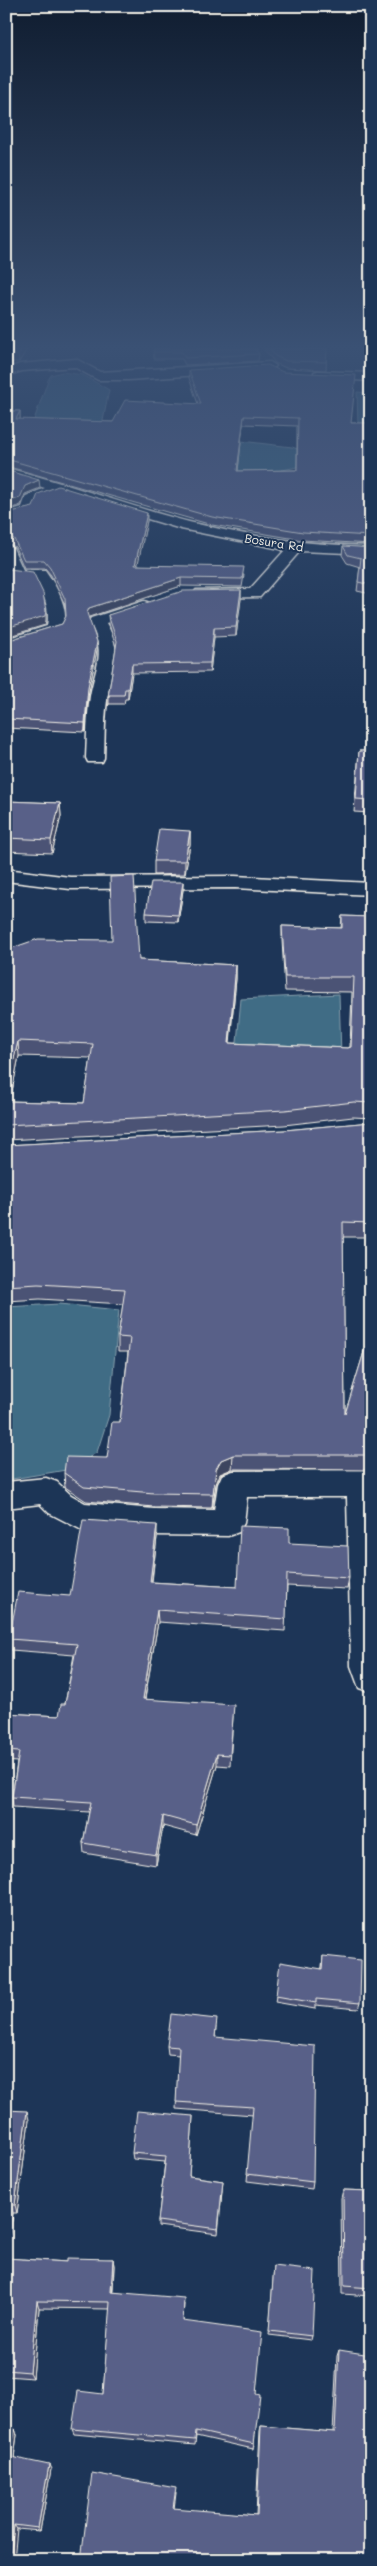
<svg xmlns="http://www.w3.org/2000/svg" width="377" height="2566" font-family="Mali,sans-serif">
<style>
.water{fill:#406c85;stroke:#88a1ad}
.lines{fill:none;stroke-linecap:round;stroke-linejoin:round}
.minor-casing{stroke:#f4f1e8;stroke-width:3}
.minor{fill:#1d3557;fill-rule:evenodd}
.wall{fill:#4c5375;stroke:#f4f1e8;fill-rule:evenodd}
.shaded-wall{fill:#3e445f;stroke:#f4f1e8}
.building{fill:#586188;stroke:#f4f1e8;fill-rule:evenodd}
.labels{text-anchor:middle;stroke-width:4;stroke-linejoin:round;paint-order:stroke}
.far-street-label{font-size:12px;fill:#f4f1e8;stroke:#1d3557}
</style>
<rect width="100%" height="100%" fill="#1d3557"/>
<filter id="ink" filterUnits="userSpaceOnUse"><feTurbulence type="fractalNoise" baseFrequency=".02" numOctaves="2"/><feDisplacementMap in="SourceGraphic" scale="10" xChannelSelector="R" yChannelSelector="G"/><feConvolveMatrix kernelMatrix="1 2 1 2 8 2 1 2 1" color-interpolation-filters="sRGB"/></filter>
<g filter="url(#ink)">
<!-- water -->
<g class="water">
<polygon points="62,372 83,375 109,390 103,421 95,424 37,424 34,420 48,380 51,375"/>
<polygon points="357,392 371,393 371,428 358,425"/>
<polygon points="241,441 292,447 300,450 297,467 238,479 221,449"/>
<polygon points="339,994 341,1055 236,1053 241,999"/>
<polygon points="59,1304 119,1310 109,1415 97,1452 72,1469 6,1480 6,1307"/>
</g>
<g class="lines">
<defs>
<g id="minor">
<polygon points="76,359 100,372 270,362 276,366 270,370 129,380 98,380 74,367 22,371 6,376 6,369 20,364"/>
<polygon points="318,371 371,373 371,381 314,378 314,372"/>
<path d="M6,468C68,483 127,506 189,522C249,537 309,545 371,546V554L300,551L260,597L202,598L194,593L196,590L250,589L285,550L181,529L58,492L37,501L33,513L6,520V512L22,507L26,496L45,488L6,476Z"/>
<path d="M6,544L13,548L23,570H45C56,585 73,614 61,632L6,649V639L47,626C51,609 43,593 35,578C2,581 6,573 6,544Z"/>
<path d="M144,601L150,603L152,606L150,609L106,623C123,651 113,666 108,695C104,715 105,737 104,758L102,762H88L86,758C87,738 87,716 90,696C96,664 107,653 89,621L91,618Z"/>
<polygon points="6,869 70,877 235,876 371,883 371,895 235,888 70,889 6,881"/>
<polygon points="362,1470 371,1471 371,1692 359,1688 351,1666 347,1497 247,1497 244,1523 239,1532 228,1536 154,1535 80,1529 49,1513 40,1504 6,1508 6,1482 46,1478 57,1482 71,1495 85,1503 154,1509 214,1510 218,1484 222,1475 233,1471"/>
</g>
</defs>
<!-- minor casing -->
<use href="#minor" class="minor-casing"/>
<!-- minor -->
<use href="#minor" class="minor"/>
</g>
<!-- wall -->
<g class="wall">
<polygon points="6,349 27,349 19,362 6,362"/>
<polygon points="153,349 258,349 256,350 259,354 258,361 185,365 182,359 154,359"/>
<polygon points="264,349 327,349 326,370 286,368 275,363"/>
<path d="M189,370L352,423H371V544L302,540L212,525L6,466V411H20V420L113,422L198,404L189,378ZM243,424L297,426V470L238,471Z"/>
<polygon points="6,513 147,521 137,565 244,575 242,587 181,586 89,617 89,619 97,650 88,696 85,732 6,728 6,641 62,624 66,616 66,607 51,575 45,568 24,568 15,547 6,542"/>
<polygon points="343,546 371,548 371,594 357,591 360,567 347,563 342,555"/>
<polygon points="241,590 241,599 236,636 214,637 210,672 132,673 128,699 125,699 124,704 109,704 108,706 108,697 116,647 109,624 108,615"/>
<polygon points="359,751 371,751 371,813 354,812"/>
<polygon points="6,801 60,803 61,816 52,853 6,851"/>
<polygon points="190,831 190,844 185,874 154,875 154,861"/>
<polygon points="183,890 178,922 146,921 146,913"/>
<path d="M342,916L371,917V1118L353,1117L284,1125L6,1140V950L139,960L236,965V979L230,1043L348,1048L350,1047L352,992L285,991L282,940V926L341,928ZM19,1056L91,1058L84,1103L10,1101Z"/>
<polygon points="371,1122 371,1237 343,1237 345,1414 371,1329 371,1470 232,1469 220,1474 216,1484 212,1508 154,1507 86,1501 65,1487 64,1473 107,1458 120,1422 128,1352 118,1352 118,1337 123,1304 40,1299 6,1301 6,1145 285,1130"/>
<polygon points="157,1537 152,1582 237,1587 289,1543 349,1578 347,1589 287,1586 285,1631 158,1622 145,1699 233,1716 230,1766 217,1765 196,1835 163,1826 156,1865 84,1853 83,1843 89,1812 13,1807 12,1797 17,1762 6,1761 6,1713 59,1716 65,1704 74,1655 11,1650 9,1639"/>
<polygon points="323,1956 360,2003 358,2009 315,2005 315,2009 275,2002 276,1996 322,1968"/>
<polygon points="216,2027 215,2037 313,2182 312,2189 247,2181 253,2115 176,2109 179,2055 168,2054 167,2046"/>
<polygon points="6,2110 29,2120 17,2213 13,2213 6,2257"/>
<polygon points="193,2116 189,2176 223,2181 218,2234 158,2226 158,2221 165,2162 133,2159 132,2153"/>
<polygon points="343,2190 371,2191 371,2296 342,2294 341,2198"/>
<polygon points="6,2258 67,2262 113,2259 114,2266 113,2292 184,2304 183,2321 256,2394 254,2444 253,2449 196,2436 195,2445 74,2434 72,2429 103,2394 110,2309 39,2308 33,2378 6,2376"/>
<polygon points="274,2266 312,2336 311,2340 269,2335"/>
<polygon points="339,2350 367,2560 81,2560 176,2493 174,2509 256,2515 260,2431 261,2426 333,2432 337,2356"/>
<polygon points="15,2429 17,2435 14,2458 51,2469 40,2531 17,2529 6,2560"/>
</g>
<!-- shaded-wall -->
<g class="shaded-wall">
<polygon points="22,349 27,349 19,362 18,355"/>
<polygon points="20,411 20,418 17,427 16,419"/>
<polygon points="244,416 243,424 237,479 237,471"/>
<polygon points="39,480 40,488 25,494 21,505 6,510 6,502 25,486"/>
<polygon points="147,513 147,521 136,573 135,565"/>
<polygon points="181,578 181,586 89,617 87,622 87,613 89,608"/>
<polygon points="241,590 241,599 236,636 236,627"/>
<polygon points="46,611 46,620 45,625 6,637 6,628"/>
<polygon points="214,628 214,637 210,672 210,663"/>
<polygon points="97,642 97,650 88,696 85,732 85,723 88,687"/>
<polygon points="132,664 132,673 128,699 128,689"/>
<polygon points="109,695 109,704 108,706 108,697"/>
<polygon points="60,803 61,816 52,853 51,840"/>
<polygon points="190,831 190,844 185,874 185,861"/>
<polygon points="183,882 183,890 178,922 178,915"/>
<polygon points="236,965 236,979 228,1058 229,1043"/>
<polygon points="18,1041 19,1056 7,1116 6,1095"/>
<polygon points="233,1455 232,1469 220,1474 216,1484 212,1508 213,1494 216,1469 221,1460"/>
<polygon points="157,1525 157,1537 150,1594 150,1582"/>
<polygon points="157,1610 158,1622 143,1709 143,1699"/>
<polygon points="217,1754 217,1765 196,1835 196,1825"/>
<polygon points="163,1816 163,1826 156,1865 156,1855"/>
<polygon points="27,2111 29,2120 17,2213 15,2205"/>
<polygon points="11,2205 13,2213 6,2257 6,2234"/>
<polygon points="113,2259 114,2266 112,2299 111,2292"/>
<polygon points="37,2301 39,2308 33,2378 30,2372"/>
<polygon points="15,2429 17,2435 13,2462 11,2457"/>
<polygon points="49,2465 51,2469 40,2531 38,2528"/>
<polygon points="14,2525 17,2529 14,2560 10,2560"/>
</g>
<!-- building -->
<g class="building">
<polygon points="6,349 22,349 18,355 6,355"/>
<polygon points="154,349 255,349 259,354 185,358 182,352 154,352"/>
<polygon points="270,349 327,349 326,362 286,361 275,356"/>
<path d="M268,365L283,372L356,375L351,423H371V536L303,532L212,517L6,459V411H20L16,419L113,422L125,400L201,404L189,370ZM244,416L298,418L297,470L237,471Z"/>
<polygon points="6,470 39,480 25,486 20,498 6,502"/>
<polygon points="58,486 147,513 135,565 244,567 242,579 181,578 89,608 87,613 97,642 88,687 85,723 6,719 6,641 62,624 66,616 65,599 50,567 44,560 24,560 14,539 6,535 6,513 33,507 38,494"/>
<polygon points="343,546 371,548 371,585 358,582 361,558 348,555"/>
<polygon points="6,564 9,569 33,572 43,593 46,611 45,616 6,628"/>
<polygon points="241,590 236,627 214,628 210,663 132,664 128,689 125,689 124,695 109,695 108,697 117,641 108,615 183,591"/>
<polygon points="359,751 371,751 371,800 356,799"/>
<polygon points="6,801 60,803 51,840 6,838"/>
<polygon points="159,829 190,831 185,861 154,861"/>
<polygon points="134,876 139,960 236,965 229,1043 348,1048 351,1047 354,977 285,977 282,926 342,928 342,916 371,917 371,1103 354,1102 285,1110 6,1125 6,1101 84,1103 93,1044 18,1041 6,1095 6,950 38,939 112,940 110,877"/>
<polygon points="151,882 183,882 178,915 146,913"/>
<polygon points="371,1122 371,1223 343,1222 345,1414 371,1329 371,1455 233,1455 221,1460 216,1469 213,1494 154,1493 84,1487 64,1473 66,1457 107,1458 112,1422 120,1422 130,1338 118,1337 125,1289 38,1284 6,1286 6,1145 285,1130"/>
<polygon points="83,1520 157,1525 150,1582 237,1587 240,1526 289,1528 289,1543 348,1546 349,1578 287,1574 286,1619 157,1610 143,1699 234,1705 230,1755 217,1754 196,1825 163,1816 156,1855 83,1843 91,1802 12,1797 19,1752 6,1751 6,1713 59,1716 61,1704 65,1704 77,1644 9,1639 18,1592 70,1596"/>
<polygon points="323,1956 361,1960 360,2003 316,1999 316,2003 276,1996 280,1962 322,1969"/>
<polygon points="171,2014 217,2019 215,2037 315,2046 313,2182 247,2174 253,2107 176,2102 179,2047 167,2046"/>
<polygon points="6,2110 27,2111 15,2205 11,2205 6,2234"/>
<polygon points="137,2111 193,2116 189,2176 223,2181 218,2229 158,2221 166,2156 132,2153"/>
<polygon points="343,2190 371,2191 371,2288 344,2286"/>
<polygon points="6,2258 67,2262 67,2258 113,2259 111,2292 184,2298 183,2321 262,2332 256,2394 260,2395 254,2444 196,2431 195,2440 72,2429 78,2391 103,2394 110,2302 37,2301 30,2372 6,2370"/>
<polygon points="274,2266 315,2271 312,2336 269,2331"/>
<polygon points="339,2350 371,2355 371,2535 367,2560 81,2560 92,2473 176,2488 173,2508 257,2515 261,2426 335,2432"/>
<polygon points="6,2429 15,2429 11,2457 49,2465 38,2528 14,2525 10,2560 6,2560"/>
</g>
</g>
<!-- sky -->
<linearGradient id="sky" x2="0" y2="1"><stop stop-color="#101d30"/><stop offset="0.49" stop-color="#3a5174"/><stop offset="1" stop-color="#3a5174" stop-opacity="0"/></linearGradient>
<rect width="377" height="708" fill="url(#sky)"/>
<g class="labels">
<!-- far-street labels -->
<g class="far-street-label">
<text transform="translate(274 543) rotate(9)" y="4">Bosura Rd</text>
</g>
</g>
<!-- margin -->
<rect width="377" height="2566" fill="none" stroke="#1d3557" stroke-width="25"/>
<rect x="12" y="12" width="352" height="2541" fill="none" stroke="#f4f1e8" stroke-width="2" filter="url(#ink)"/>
</svg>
